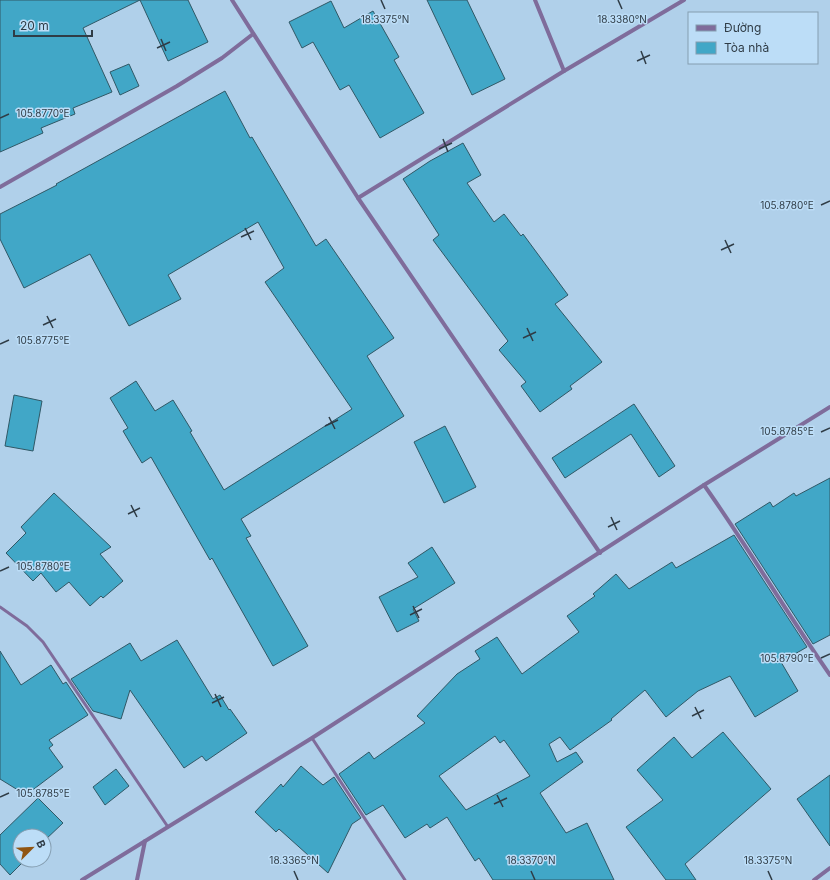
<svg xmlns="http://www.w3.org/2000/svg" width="830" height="880" font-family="Inter,sans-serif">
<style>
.building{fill:#41a7c7;stroke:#305866;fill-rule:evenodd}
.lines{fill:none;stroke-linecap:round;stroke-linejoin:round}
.lane{stroke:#7f6c9b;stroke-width:3}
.street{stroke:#7f6c9b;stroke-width:4}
.ticks{fill:none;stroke:#2f3c46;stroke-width:1.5}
.ticks-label{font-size:10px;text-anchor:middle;fill:#2f3c46;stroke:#bcddf7;stroke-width:3;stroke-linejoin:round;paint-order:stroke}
</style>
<rect width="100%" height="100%" fill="#b0d0ea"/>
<!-- building -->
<g class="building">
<polygon points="0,0 188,0 208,42 168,61 140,0 83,28 112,92 73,108 75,114 41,128 43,133 0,152"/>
<polygon points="427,0 467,0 505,79 472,95"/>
<polygon points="331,1 344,28 373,11 399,57 394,60 424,113 380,138 349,85 340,90 313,42 302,48 289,22"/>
<polygon points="129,64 139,86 120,95 110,72"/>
<polygon points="225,91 250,138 252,137 316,246 326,239 394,338 367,356 404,416 241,519 251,536 246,538 308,646 273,666 212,558 210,560 151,457 142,463 123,431 128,428 110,398 136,381 155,411 173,400 192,431 190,432 224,490 352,409 265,282 284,268 258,222 168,275 181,299 129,326 90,254 24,288 0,239 0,214 57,185 56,184"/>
<polygon points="463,143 481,175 467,183 494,222 504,214 521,236 523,234 568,295 555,304 602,362 570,386 572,389 540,412 521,386 526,382 499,350 508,341 433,240 439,235 403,179 430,161"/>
<polygon points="14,395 42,401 33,451 5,446"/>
<polygon points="634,404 675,466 659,477 631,434 565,478 552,458"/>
<polygon points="445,426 476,487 444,503 414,442"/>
<polygon points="830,478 830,635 813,644 735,524 770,502 773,507 794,493 796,496"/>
<polygon points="54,493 111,547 100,554 123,581 103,598 101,596 90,606 69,582 56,592 41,573 33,581 6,553 26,533 21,527"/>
<path d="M734,535L807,647L781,662L798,691L755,717L730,676L698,691L666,717L645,690L611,719L612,720L570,750L560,737L549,744L557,762L576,752L583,762L540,793L566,833L587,823L614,880H493L479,858L475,861L447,817L430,828L427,824L405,838L383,805L366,815L339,774L369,752L374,759L425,723L417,716L457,674L480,659L475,651L497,637L522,674L579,632L567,616L595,596L593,594L616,574L629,589L672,562L676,568ZM495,736L500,743L504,740L530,776L466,810L439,776Z"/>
<polygon points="432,547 455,583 413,609 419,621 397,632 379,597 418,577 408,563"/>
<polygon points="177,640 213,699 220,695 229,710 230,709 247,733 206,761 202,756 184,768 130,690 121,719 93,711 71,679 130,643 141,661"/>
<polygon points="0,651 21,685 51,665 63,684 66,682 88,715 49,740 53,745 49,748 63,767 26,795 0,779"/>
<polygon points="723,732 771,789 685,864 696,880 666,880 626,827 663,800 637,770 674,737 692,758"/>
<polygon points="301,766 323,785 334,777 361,818 352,824 328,873 279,829 276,832 255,812 281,784 283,787"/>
<polygon points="116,769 129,786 105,805 93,787"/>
<polygon points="830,775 830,846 797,799"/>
<polygon points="38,798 63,823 44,841 44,836 20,836 20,860 25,860 10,875 0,864 0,835"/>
</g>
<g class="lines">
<!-- lane -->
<g class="lane">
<polyline points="0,607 27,626 43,642 168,827"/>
<polyline points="312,738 405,880"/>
</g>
<!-- street -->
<g class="street">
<polyline points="232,0 358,198 600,553"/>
<polyline points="535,0 564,71"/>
<polyline points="0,187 177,86 222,58 253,34"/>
<polyline points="358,198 564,71 684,0"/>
<path d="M704,485C748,547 786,612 830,675"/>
<polyline points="82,880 312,738 704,485 830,407"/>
<polyline points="137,880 145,841"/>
<polyline points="814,880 830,868"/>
</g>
</g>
<!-- ticks -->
<path class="ticks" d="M381,0L385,9M618,0L622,9M161,39L166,51M157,48L170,42M641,51L646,64M637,61L650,55M0,118L9,114M443,139L448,152M439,149L452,143M821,205L830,201M245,228L251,240M241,237L254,231M725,240L731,253M721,250L734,244M47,316L53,328M43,325L56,319M527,328L533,341M523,338L536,332M0,344L9,340M329,417L335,429M325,426L338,420M821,432L830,428M131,505L137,517M128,514L140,508M611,517L617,530M608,527L620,521M0,571L9,567M413,606L419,618M410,615L422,609M821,658L830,654M215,694L221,707M212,703L224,697M695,707L701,719M692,716L704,710M497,795L503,807M0,797L9,793M494,804L507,798M294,871L298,880M531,871L535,880M768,871L772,880"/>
<g class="ticks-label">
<text x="385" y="23">18.3375°N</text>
<text x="622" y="23">18.3380°N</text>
<text x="43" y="117">105.8770°E</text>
<text x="787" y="209">105.8780°E</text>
<text x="43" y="344">105.8775°E</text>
<text x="787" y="435">105.8785°E</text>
<text x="43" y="570">105.8780°E</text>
<text x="787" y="662">105.8790°E</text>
<text x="43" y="797">105.8785°E</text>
<text x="294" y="864">18.3365°N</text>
<text x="531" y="864">18.3370°N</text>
<text x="768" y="864">18.3375°N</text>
</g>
<!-- legend -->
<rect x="688" y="12" width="130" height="52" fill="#bcddf7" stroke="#849db0"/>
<rect x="696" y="25" width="20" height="6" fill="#7f6c9b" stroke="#849db0"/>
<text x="724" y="32" font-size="12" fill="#2f3c46">Đường</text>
<rect x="696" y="42" width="20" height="12" fill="#41a7c7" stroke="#849db0"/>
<text x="724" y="52" font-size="12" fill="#2f3c46">Tòa nhà</text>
<!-- north arrow -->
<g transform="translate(32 848) rotate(66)"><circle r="19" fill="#bcddf7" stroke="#849db0"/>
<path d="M0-3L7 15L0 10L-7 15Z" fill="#905512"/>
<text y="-6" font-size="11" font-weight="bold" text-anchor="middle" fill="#2f3c46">B</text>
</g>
<!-- scale -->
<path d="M14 30v6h78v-6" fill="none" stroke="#2f3c46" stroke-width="2"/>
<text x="20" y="30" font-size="12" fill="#2f3c46" stroke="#bcddf7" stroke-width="3" paint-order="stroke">20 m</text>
</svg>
